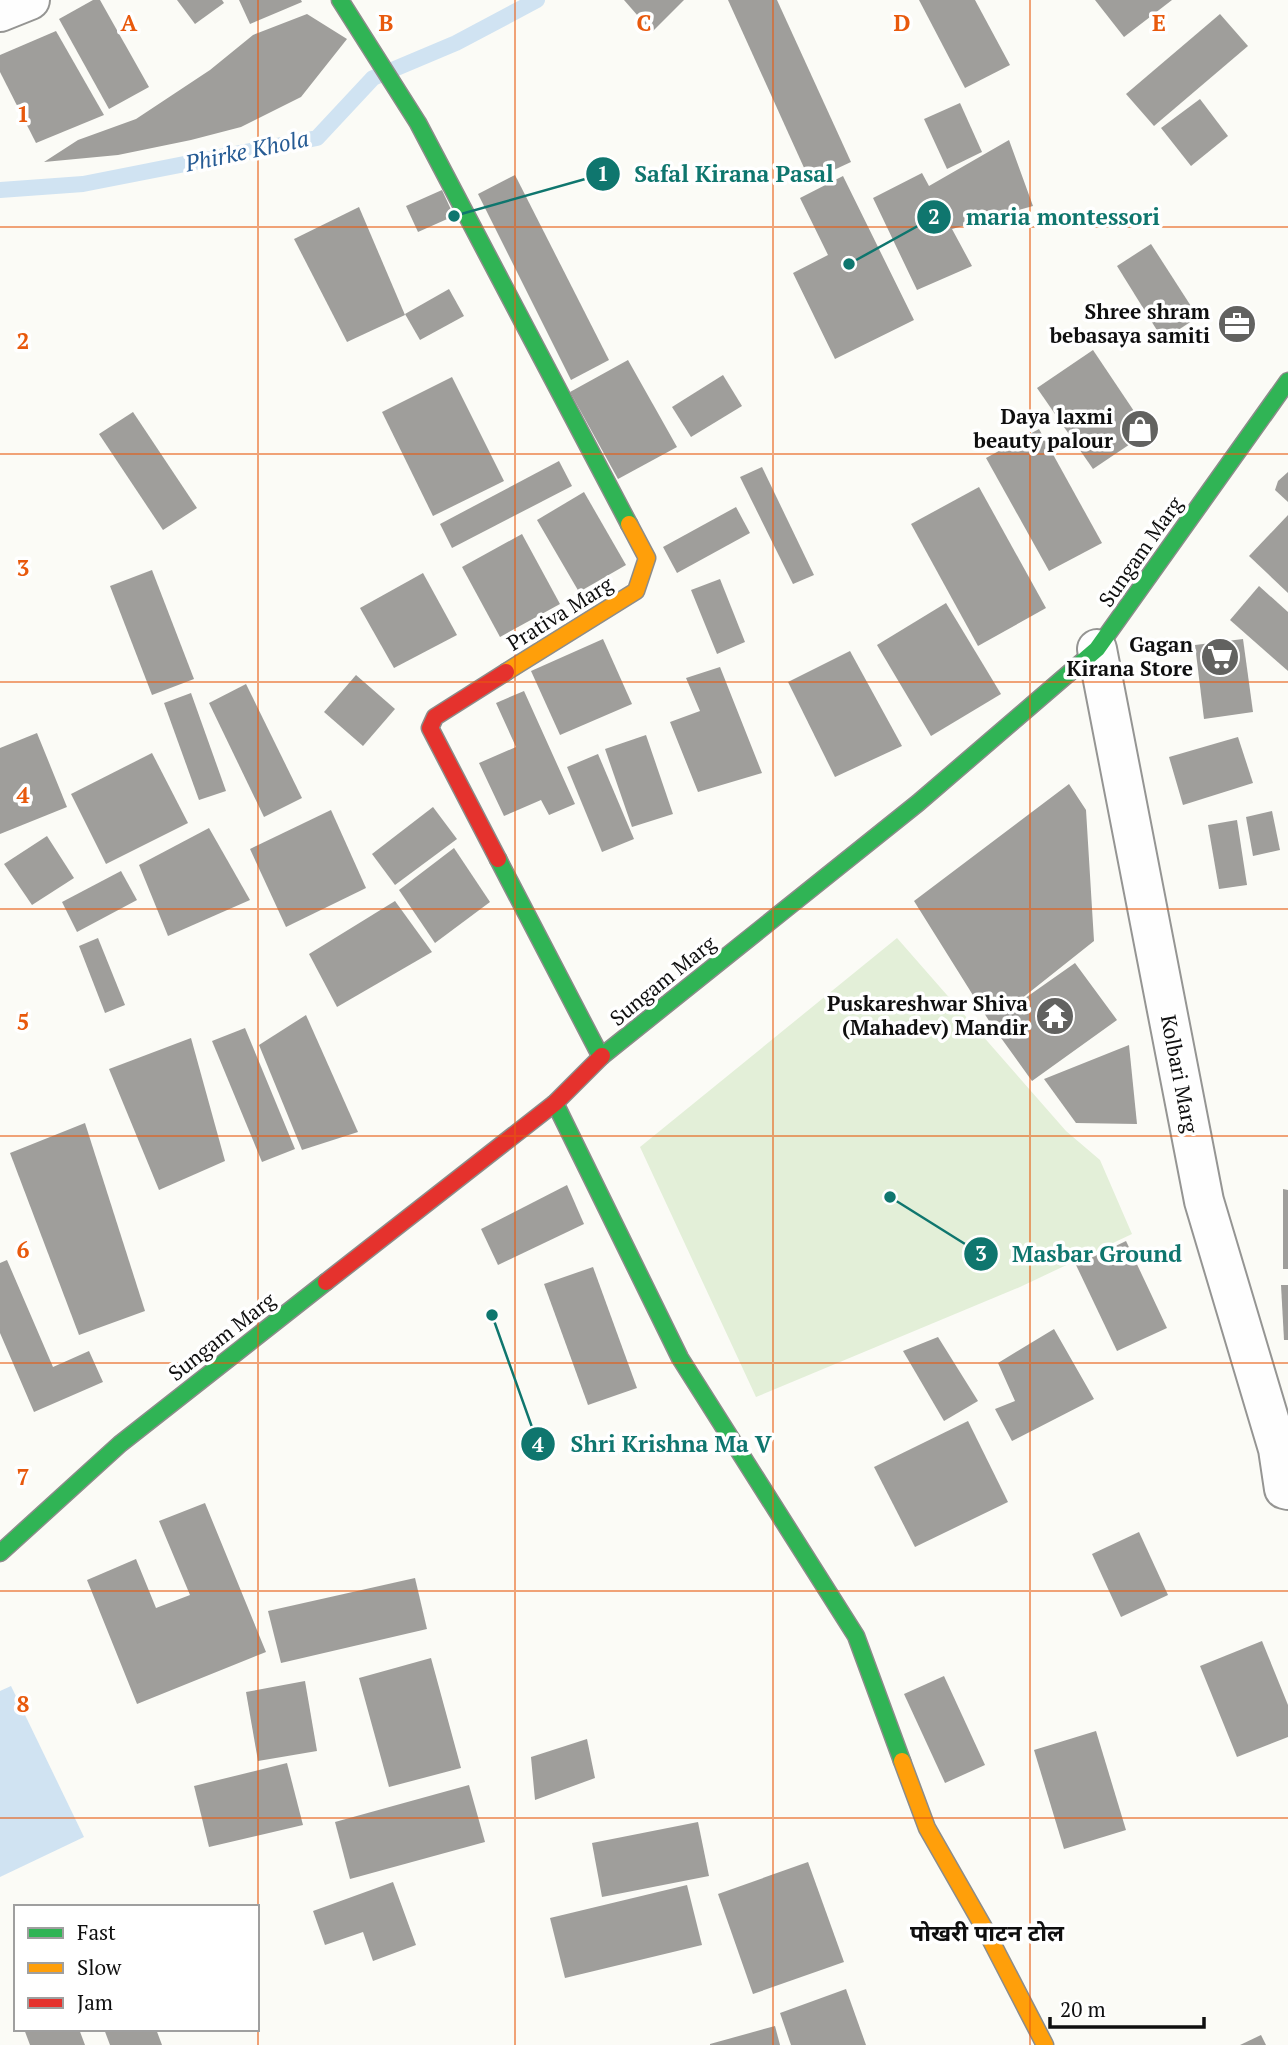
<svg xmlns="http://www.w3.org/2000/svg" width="1288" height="2045" font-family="'PT Serif','Noto Sans Devanagari',serif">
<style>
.green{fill:#e3efd8}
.water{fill:#d0e3f2}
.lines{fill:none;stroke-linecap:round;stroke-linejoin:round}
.stream{stroke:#d0e3f2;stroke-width:16}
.building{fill:#9f9e9b}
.street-casing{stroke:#959593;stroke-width:42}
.fast-casing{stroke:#8c8c8a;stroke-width:19}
.slow-casing{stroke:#8c8c8a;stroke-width:19}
.jam-casing{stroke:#8c8c8a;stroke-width:19}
.street{stroke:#fefefe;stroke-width:38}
.fast{stroke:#30b455;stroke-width:16}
.slow{stroke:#ff9f0a;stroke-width:16}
.jam{stroke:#e5322d;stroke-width:16}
.grid{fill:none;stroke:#e8590c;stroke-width:2;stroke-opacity:0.55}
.labels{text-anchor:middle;stroke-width:7;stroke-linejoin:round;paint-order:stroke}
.poi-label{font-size:21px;font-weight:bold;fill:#0f0f0f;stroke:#fff;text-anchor:end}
.street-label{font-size:21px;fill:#0f0f0f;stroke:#fff}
.water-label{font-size:23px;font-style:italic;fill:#265b94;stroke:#fff}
.neighbourhood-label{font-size:23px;font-weight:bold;fill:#0f0f0f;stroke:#fff}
.grid-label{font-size:23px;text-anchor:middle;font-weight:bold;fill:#e8590c;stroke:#fff;stroke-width:7;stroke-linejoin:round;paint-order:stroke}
.leader{fill:none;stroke:#0f766e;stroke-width:2.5}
.callout-dot{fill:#0f766e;stroke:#fff;stroke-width:2.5}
.mark-label{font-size:21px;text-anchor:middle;font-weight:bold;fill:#fff}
.callout-label{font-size:23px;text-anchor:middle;font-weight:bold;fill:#0f766e;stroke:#fff;stroke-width:7;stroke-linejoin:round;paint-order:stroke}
</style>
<rect width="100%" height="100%" fill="#fbfbf6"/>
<!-- green -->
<polygon class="green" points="897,938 1066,1131 1100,1160 1132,1234 1020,1287 756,1397 640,1147"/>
<!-- water -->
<polygon class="water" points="11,1686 84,1837 0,1877 0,1691"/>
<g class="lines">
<!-- stream -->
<polyline class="stream" points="0,190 83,184 317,138 373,78 456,43 537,0"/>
</g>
<!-- building -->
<g class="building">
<polygon points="93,0 100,0 149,87 109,109 59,19"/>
<polygon points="177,0 222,0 224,3 195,24"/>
<polygon points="239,0 301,0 302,2 250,24"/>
<polygon points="624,0 684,0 652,32"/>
<polygon points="728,0 777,0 851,162 810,181"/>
<polygon points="919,0 975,0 1010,65 965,88"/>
<polygon points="1095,0 1172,0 1124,37"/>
<polygon points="307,14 347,39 301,97 241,127 191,140 118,155 44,162 78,140 136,119 210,70 253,35"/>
<polygon points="1220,14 1248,46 1154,126 1126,94"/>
<polygon points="56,31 104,115 36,143 0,72 0,55"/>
<polygon points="1200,99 1228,136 1191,166 1161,128"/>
<polygon points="960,103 982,152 947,169 924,119"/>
<polygon points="1009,140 1033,206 952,229 972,266 917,290 873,198 922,173 929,186"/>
<polygon points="515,175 609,360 571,380 478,194"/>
<polygon points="843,176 914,320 835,359 793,273 828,255 800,198"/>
<polygon points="442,190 454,216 418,232 406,206"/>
<polygon points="359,207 405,315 347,342 294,239"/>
<polygon points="1151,244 1198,317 1163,340 1117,266"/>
<polygon points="449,289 464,316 420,340 405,314"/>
<polygon points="1093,350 1148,432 1093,469 1037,388"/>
<polygon points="628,360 677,447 618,479 570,392"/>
<polygon points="723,375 742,406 691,437 672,407"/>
<polygon points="452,377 504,481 433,516 382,412"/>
<polygon points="133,412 197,508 163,530 99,434"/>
<polygon points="1039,429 1102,543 1049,571 986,458"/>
<polygon points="559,461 572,486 452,548 440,524"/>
<polygon points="762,467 814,575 793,584 740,477"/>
<polygon points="1288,472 1288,502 1275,490 1278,481"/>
<polygon points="979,487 1046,608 978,646 911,524"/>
<polygon points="584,492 626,565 579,592 537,520"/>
<polygon points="736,507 750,533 677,573 663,547"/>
<polygon points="1288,515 1288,593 1249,556"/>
<polygon points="522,534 560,604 500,637 462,567"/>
<polygon points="152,570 194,679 152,695 110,586"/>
<polygon points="423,573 457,635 394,668 360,608"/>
<polygon points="720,579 745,642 717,654 691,590"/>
<polygon points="1259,586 1288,612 1288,671 1230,620"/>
<polygon points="946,603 1001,694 931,736 877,645"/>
<polygon points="603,639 632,704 560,735 531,671"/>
<polygon points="1243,639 1253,712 1204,719 1195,645"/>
<polygon points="850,651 902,746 835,777 788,682"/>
<polygon points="720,667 762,773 698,792 670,722 700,711 686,678"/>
<polygon points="356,675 395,709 363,746 324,712"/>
<polygon points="246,684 302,798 264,817 209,703"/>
<polygon points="524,691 575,804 549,815 541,800 504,816 479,763 516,747 496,703"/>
<polygon points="191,693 226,791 199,800 164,703"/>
<polygon points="37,733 67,807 0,834 0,748"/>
<polygon points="646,735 673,814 632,827 605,749"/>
<polygon points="1238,737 1253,783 1183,805 1169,757"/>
<polygon points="152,753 188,823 106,864 71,794"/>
<polygon points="598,754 634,839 602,852 567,767"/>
<polygon points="1069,784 1086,810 1094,941 1001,1015 1075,963 1117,1020 1032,1081 991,1024 914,901"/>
<polygon points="433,807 457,839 395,885 372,854"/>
<polygon points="331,810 366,888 286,927 250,849"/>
<polygon points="1272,811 1280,850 1253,856 1246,817"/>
<polygon points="1237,820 1247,885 1219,889 1208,825"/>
<polygon points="209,828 250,900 168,936 139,865"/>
<polygon points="47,836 74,878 32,905 4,864"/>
<polygon points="454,848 490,902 435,943 399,890"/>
<polygon points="121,871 137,900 77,932 62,902"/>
<polygon points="395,901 432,952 337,1007 309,954"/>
<polygon points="98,938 125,1005 105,1013 79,946"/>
<polygon points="306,1015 358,1132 302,1150 259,1045"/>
<polygon points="245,1028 295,1149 262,1162 212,1041"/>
<polygon points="191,1038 225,1161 159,1190 109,1069"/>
<polygon points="1129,1045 1137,1124 1076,1123 1044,1079"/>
<polygon points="85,1123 145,1311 79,1335 10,1153"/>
<polygon points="567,1185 584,1224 498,1265 481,1229"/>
<polygon points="1283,1189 1288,1190 1288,1269 1283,1269"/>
<polygon points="1126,1241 1167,1328 1117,1351 1076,1265"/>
<polygon points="7,1260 53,1367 89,1351 103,1382 34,1412 0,1333 0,1263"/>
<polygon points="593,1267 637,1388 588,1405 544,1284"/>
<polygon points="1281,1285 1288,1285 1288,1340 1284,1340"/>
<polygon points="1054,1329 1094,1399 1012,1441 995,1409 1015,1401 998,1363"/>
<polygon points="938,1337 978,1401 944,1421 903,1351"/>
<polygon points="968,1421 1008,1502 915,1547 874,1467"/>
<polygon points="205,1503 266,1652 137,1704 87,1580 136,1559 156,1608 190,1595 159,1521"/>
<polygon points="1139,1532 1168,1595 1121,1617 1092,1554"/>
<polygon points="415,1578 427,1629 281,1663 268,1611"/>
<polygon points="1262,1641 1288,1705 1288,1737 1237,1757 1200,1666"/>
<polygon points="431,1658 461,1768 389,1787 359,1678"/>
<polygon points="944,1676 985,1765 945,1783 904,1694"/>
<polygon points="305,1681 317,1751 258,1761 246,1692"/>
<polygon points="1096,1731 1126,1830 1064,1849 1034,1750"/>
<polygon points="587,1739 595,1778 535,1800 531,1757"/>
<polygon points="287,1763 303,1825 209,1847 194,1786"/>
<polygon points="469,1785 485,1842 350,1879 335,1822"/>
<polygon points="698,1822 709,1876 602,1897 592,1843"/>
<polygon points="808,1862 844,1962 753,1994 718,1894"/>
<polygon points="393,1882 416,1945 373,1961 363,1932 325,1945 313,1911"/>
<polygon points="687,1885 702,1945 565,1978 550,1918"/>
<polygon points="846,1989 866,2045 791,2045 780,2013"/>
<polygon points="775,2026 780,2045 710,2045 710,2044"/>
<polygon points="24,2029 79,2029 85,2045 30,2045"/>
<polygon points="104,2029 156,2029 162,2045 110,2045"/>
<polygon points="1261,2035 1266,2045 1240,2045"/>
</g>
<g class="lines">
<defs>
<g id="street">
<polyline points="0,12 30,0"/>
<polyline points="1097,649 1204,1201 1278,1449 1284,1489 1288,1490"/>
</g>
<g id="fast">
<polyline points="340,0 418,123 629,524"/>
<polyline points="498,859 601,1057"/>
<polyline points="602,1056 918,803 1097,649 1288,381"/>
<polyline points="555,1103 680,1358 856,1636 902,1761"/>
<polyline points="0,1553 120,1444 326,1282"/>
</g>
<g id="slow">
<polyline points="506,672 636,591 647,558 629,524"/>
<polyline points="902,1761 927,1828 987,1933 1045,2045"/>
</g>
<g id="jam">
<polyline points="498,859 430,728 435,717 506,672"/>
<polyline points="326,1282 555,1103 602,1056"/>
</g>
</defs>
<!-- street casing -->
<use href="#street" class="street-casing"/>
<!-- fast casing -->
<use href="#fast" class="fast-casing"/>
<!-- slow casing -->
<use href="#slow" class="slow-casing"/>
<!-- jam casing -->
<use href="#jam" class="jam-casing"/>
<!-- street -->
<use href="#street" class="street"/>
<!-- fast -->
<use href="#fast" class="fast"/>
<!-- slow -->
<use href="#slow" class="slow"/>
<!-- jam -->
<use href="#jam" class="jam"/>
</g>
<!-- grid -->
<path class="grid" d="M258,0V2045M515,0V2045M773,0V2045M1030,0V2045M0,227H1288M0,454H1288M0,682H1288M0,909H1288M0,1136H1288M0,1363H1288M0,1591H1288M0,1818H1288"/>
<!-- icons -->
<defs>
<symbol id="office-disc" viewBox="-11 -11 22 22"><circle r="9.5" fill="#626260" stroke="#fff"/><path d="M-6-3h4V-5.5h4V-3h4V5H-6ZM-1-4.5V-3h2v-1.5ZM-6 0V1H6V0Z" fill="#fff"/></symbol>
<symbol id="shop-disc" viewBox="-11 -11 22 22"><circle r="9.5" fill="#626260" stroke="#fff"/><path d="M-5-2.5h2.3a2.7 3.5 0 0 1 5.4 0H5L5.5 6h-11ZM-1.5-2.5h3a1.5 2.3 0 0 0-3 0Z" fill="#fff"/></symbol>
<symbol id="supermarket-disc" viewBox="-11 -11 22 22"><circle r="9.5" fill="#626260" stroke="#fff"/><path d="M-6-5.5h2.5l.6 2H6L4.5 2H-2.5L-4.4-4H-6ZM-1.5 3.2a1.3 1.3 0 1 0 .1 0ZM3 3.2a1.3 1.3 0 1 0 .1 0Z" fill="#fff"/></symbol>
<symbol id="temple-disc" viewBox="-11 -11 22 22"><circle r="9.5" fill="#626260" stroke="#fff"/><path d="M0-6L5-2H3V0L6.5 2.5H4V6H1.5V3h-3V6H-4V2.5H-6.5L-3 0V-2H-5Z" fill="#fff"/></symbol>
</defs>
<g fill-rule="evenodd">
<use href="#office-disc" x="1215" y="302" width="44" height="44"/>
<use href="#shop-disc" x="1118" y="407" width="44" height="44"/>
<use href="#supermarket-disc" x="1198" y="635" width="44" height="44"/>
<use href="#temple-disc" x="1033" y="994" width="44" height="44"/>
</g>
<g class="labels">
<!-- poi labels -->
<g class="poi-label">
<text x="1210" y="319">Shree shram<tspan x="1210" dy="24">bebasaya samiti</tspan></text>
<text x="1113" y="424">Daya laxmi<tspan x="1113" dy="24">beauty palour</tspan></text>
<text x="1193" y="652">Gagan<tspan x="1193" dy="24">Kirana Store</tspan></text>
<text x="1028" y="1011">Puskareshwar Shiva<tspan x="1028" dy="24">(Mahadev) Mandir</tspan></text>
</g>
<!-- street labels -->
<g class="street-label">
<text transform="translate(1141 552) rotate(-55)" y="7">Sungam Marg</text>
<text transform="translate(560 614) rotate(-32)" y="7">Prativa Marg</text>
<text transform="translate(663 981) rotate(-39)" y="7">Sungam Marg</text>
<text transform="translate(1179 1074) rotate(79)" y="7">Kolbari Marg</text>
<text transform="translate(222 1337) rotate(-38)" y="7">Sungam Marg</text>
</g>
<!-- water labels -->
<g class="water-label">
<text transform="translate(247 151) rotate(-12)" y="8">Phirke Khola</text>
</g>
<!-- neighbourhood labels -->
<g class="neighbourhood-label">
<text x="987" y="1941">पोखरी पाटन टोल</text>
</g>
</g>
<g class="grid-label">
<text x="129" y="31">A</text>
<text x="386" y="31">B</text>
<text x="644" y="31">C</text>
<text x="902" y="31">D</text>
<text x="1159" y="31">E</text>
<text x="23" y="122">1</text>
<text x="23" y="349">2</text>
<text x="23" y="576">3</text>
<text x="23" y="803">4</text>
<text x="23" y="1030">5</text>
<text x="23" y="1258">6</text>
<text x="23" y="1485">7</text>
<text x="23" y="1712">8</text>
</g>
<!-- callouts -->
<path class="leader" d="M454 216L603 174M849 264L934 217M890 1197L981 1254M492 1315L538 1444"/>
<g class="callout-dot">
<circle cx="454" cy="216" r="7"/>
<circle cx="849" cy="264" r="7"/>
<circle cx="890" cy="1197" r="7"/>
<circle cx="492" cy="1315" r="7"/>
<circle cx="603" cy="174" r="18"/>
<circle cx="934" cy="217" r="18"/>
<circle cx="981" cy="1254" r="18"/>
<circle cx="538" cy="1444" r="18"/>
</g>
<g class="mark-label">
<text x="603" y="181">1</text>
<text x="934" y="224">2</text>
<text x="981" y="1261">3</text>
<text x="538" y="1452">4</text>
</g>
<g class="callout-label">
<text x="734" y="182">Safal Kirana Pasal</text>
<text x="1063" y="225">maria montessori</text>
<text x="1097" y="1262">Masbar Ground</text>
<text x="671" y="1452">Shri Krishna Ma V</text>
</g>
<!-- legend -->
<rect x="14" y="1905" width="245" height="126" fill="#ffffff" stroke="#9f9f9f" stroke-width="2"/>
<rect x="28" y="1928" width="35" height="10" fill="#30b455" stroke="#9f9f9f" stroke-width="2"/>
<text x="77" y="1940" font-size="21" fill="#0f0f0f">Fast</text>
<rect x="28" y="1963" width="35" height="10" fill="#ff9f0a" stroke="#9f9f9f" stroke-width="2"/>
<text x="77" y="1975" font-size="21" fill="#0f0f0f">Slow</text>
<rect x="28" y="1998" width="35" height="10" fill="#e5322d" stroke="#9f9f9f" stroke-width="2"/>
<text x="77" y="2010" font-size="21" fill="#0f0f0f">Jam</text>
<!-- scale -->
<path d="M1050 2017v10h154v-10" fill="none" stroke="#0f0f0f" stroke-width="3.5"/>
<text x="1060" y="2017" font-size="21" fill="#0f0f0f" stroke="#ffffff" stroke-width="5" paint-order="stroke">20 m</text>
</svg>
